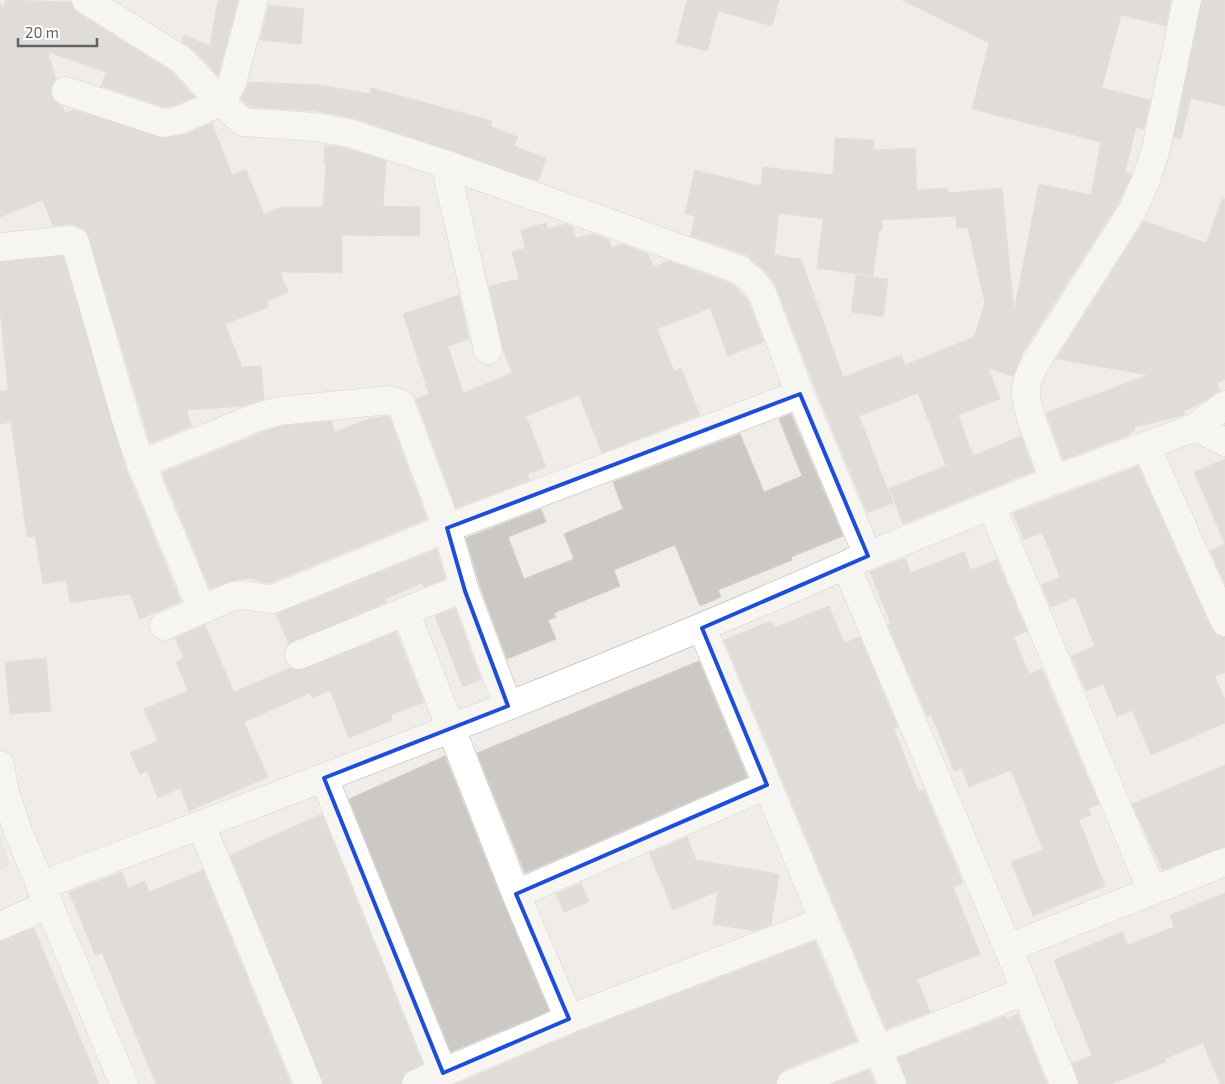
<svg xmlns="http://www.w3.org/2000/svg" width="1225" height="1084" font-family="'Exo 2',sans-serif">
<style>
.education{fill:#e3ded9}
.building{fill:#ccc8c4;stroke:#d5cdc6;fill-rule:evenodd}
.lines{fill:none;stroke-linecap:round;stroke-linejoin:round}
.minor-casing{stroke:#b3b6b9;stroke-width:29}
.minor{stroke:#fff;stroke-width:28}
.marked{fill:none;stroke:#1d4ed8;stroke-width:4;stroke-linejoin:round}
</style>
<rect width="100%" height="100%" fill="#f0ede8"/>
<!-- education -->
<polygon class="education" points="0,834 10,866 0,870"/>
<!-- building -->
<g class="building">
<polygon points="6,0 71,2 78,13 172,72 195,97 175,105 164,107 101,86 106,72 48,52 56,79 51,87 51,95 55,102 63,107 65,113 74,110 165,138 186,134 212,123 232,175 246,169 264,214 282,207 323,207 326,164 324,164 325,145 345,148 386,161 383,206 420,207 420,236 342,235 342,273 280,272 288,292 267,301 269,307 225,324 242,367 261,366 264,399 244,406 186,410 192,426 150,443 87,232 78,226 70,224 53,226 43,200 0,217 0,4 4,6"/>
<polygon points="218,0 238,0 218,76 193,49 182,42 184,35 210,46"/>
<polygon points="687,0 779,0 772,26 718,11 707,51 676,43"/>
<path d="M902,0H1171L1166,26L1121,15L1102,88L1150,100L1144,129L1136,127L1125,172L1132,174L1118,204L1025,349H1024L1013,376L988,368L1000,399L958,415L973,456L1021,436L1034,471L903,524L889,488L946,466L918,393L859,416L893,503L867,513L815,388L775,284L765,271L746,255L691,236L695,216L685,214L695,170L761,186L763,167L833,175L835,138L874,140L873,150L915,148L917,190L947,188V193L1002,188L1014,311L1039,184L1091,195L1101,142L972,109L989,43ZM779,213L823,219L817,268L873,276L879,230H882V220L956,216L957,228H968L985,303L974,337L905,365L901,355L843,377L801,259L774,255Z"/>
<polygon points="1202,0 1225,0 1225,106 1191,98 1181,139 1174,137"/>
<polygon points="269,5 304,9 301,44 260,40"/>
<polygon points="249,82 321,85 369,94 371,88 397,95 492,121 490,126 518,137 514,146 546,158 538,181 354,118 316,111 250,107 241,99"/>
<polygon points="1222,199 1225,199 1225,379 1217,383 1220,391 1201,403 1184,411 1184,415 1134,427 1135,431 1129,433 1130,435 1063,460 1046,413 1148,375 1056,359 1144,221 1206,243"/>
<polygon points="546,223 547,229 566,224 573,227 576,238 593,234 609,240 612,248 622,244 648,254 654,267 669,261 732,284 748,300 764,342 728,356 710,308 657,329 674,371 681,368 700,415 602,453 579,395 526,416 546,467 527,474 530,480 456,508 416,399 429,394 403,314 459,295 469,339 448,346 463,393 512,373 503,349 489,286 519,279 512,252 525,248 521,230"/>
<polygon points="63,256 126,469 181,601 140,619 130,594 70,603 66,580 43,584 35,536 27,537 11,422 0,424 0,391 8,390 0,309 0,262"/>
<polygon points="856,275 888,279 883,317 851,312"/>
<polygon points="791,414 843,536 791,557 792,560 718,590 721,597 700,606 675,545 614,570 620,586 554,613 556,617 548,620 556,639 507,659 480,586 466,538 541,509 546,522 508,537 524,579 574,559 564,534 623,509 613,482 740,434 764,492 802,476 779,419"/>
<polygon points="389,416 427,519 270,583 253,580 251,578 231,581 210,589 162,473 260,433 282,426 331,421 335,432 371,418"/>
<polygon points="1225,459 1225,584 1210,551 1225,544 1194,472"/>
<polygon points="1138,466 1211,628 1216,635 1225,637 1225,672 1215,676 1225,700 1225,723 1151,755 1132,710 1117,717 1103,684 1086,691 1071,656 1095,646 1075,597 1051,607 1041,585 1060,577 1042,532 1024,540 1013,513"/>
<polygon points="437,549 445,579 424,587 422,583 385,599 387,602 289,644 276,614"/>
<polygon points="964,552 971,570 997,560 1027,631 1014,637 1029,674 1042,669 1099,804 1088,809 1091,815 1079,820 1105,886 1033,916 1011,862 1043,850 1011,770 969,787 962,768 954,771 931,714 927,716 888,625 891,624 870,572 905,558 911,573"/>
<polygon points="829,606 844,643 860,637 898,728 894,729 909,768 919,792 924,790 963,883 953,887 980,954 917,979 930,1012 886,1029 724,640 771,621 774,628"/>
<polygon points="455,608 481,679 463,687 435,616"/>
<polygon points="205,625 234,692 290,668 297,670 305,669 396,632 424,702 391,715 392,720 349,738 330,690 312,698 310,693 244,722 268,777 189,811 180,788 158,798 147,771 140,774 130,753 158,741 144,709 188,691 176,662 184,658 175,638"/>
<polygon points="46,658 51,711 10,714 5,662"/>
<polygon points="699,661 747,777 525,873 477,753"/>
<polygon points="445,756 502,900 549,1011 451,1052 349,799"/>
<polygon points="1225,765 1225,847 1162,870 1132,804"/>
<polygon points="322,814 423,1064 404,1074 401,1084 323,1084 230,855"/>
<polygon points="687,837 696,860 779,874 771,925 754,931 713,924 718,891 673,910 649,853"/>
<polygon points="203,870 291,1084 156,1084 102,953 95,955 69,892 122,872 128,888 145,881 149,892"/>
<polygon points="581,883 589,902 564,912 556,894"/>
<polygon points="1225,893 1225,1084 1220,1084 1203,1043 1164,1059 1166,1062 1111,1084 1079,1084 1072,1063 1092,1056 1054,960 1122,932 1128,945 1174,927 1170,915"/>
<polygon points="34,928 88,1057 99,1084 0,1084 0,941"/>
<polygon points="815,941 857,1041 785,1069 778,1075 776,1084 456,1084 575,1033"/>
<polygon points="1018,1014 1047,1084 907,1084 898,1058 1005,1016 1006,1019"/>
<polygon points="869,1070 875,1084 833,1084"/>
</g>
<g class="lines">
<defs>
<g id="minor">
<polyline points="86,0 182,60 221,102 232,83 254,0"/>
<polyline points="66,91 163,123 180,120 221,102 243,122 315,127 349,133 445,164 740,270 755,283 762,293 800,394 868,556"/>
<polyline points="445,164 488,350"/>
<polyline points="0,247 71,240 75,242 128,426 141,464 202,610"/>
<polyline points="1196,427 1225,442"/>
<polyline points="1146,446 1196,427 1225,405"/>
<polyline points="141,464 255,418 279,411 389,400 401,404 447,528 465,591 508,706"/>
<path d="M1054,480C1047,458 1025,412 1026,391C1026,382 1030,374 1034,365L1132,211L1146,180L1156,149L1187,0"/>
<polyline points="991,505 1152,891"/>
<polyline points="852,562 1054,480 1146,446 1225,622"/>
<polyline points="405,611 516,894 569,1019"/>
<path d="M164,626L233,596C247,593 259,599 273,599L447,528L800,394"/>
<polyline points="702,628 892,1084"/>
<polyline points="299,655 448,594"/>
<polyline points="0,765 5,793 18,831 124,1084"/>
<polyline points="324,778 443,1073"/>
<polyline points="201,825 308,1084"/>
<path d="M40,886C310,783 581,682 846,565L1008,948L1064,1084"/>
<polyline points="516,894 767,785"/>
<polyline points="0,926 47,905"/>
<polyline points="1008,948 1225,862"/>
<polyline points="416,1084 569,1019 824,921"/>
<polyline points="791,1084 1025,991"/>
</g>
</defs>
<!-- minor casing -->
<use href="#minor" class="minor-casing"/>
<!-- minor -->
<use href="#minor" class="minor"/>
</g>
<!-- marked area -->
<path d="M0 0H1225V1084H0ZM800,394L868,556L702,628L767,785L516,894L569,1019L443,1073L324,778L508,706L465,591L447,528Z" fill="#f0ede8" fill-opacity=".55" fill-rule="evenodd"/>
<path class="marked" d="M800,394L868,556L702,628L767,785L516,894L569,1019L443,1073L324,778L508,706L465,591L447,528Z"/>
<!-- scale -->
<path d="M18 38v8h79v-8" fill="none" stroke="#5f6467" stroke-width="2.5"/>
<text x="25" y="38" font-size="15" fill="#5f6467" stroke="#ffffff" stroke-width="4" paint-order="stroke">20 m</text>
</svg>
